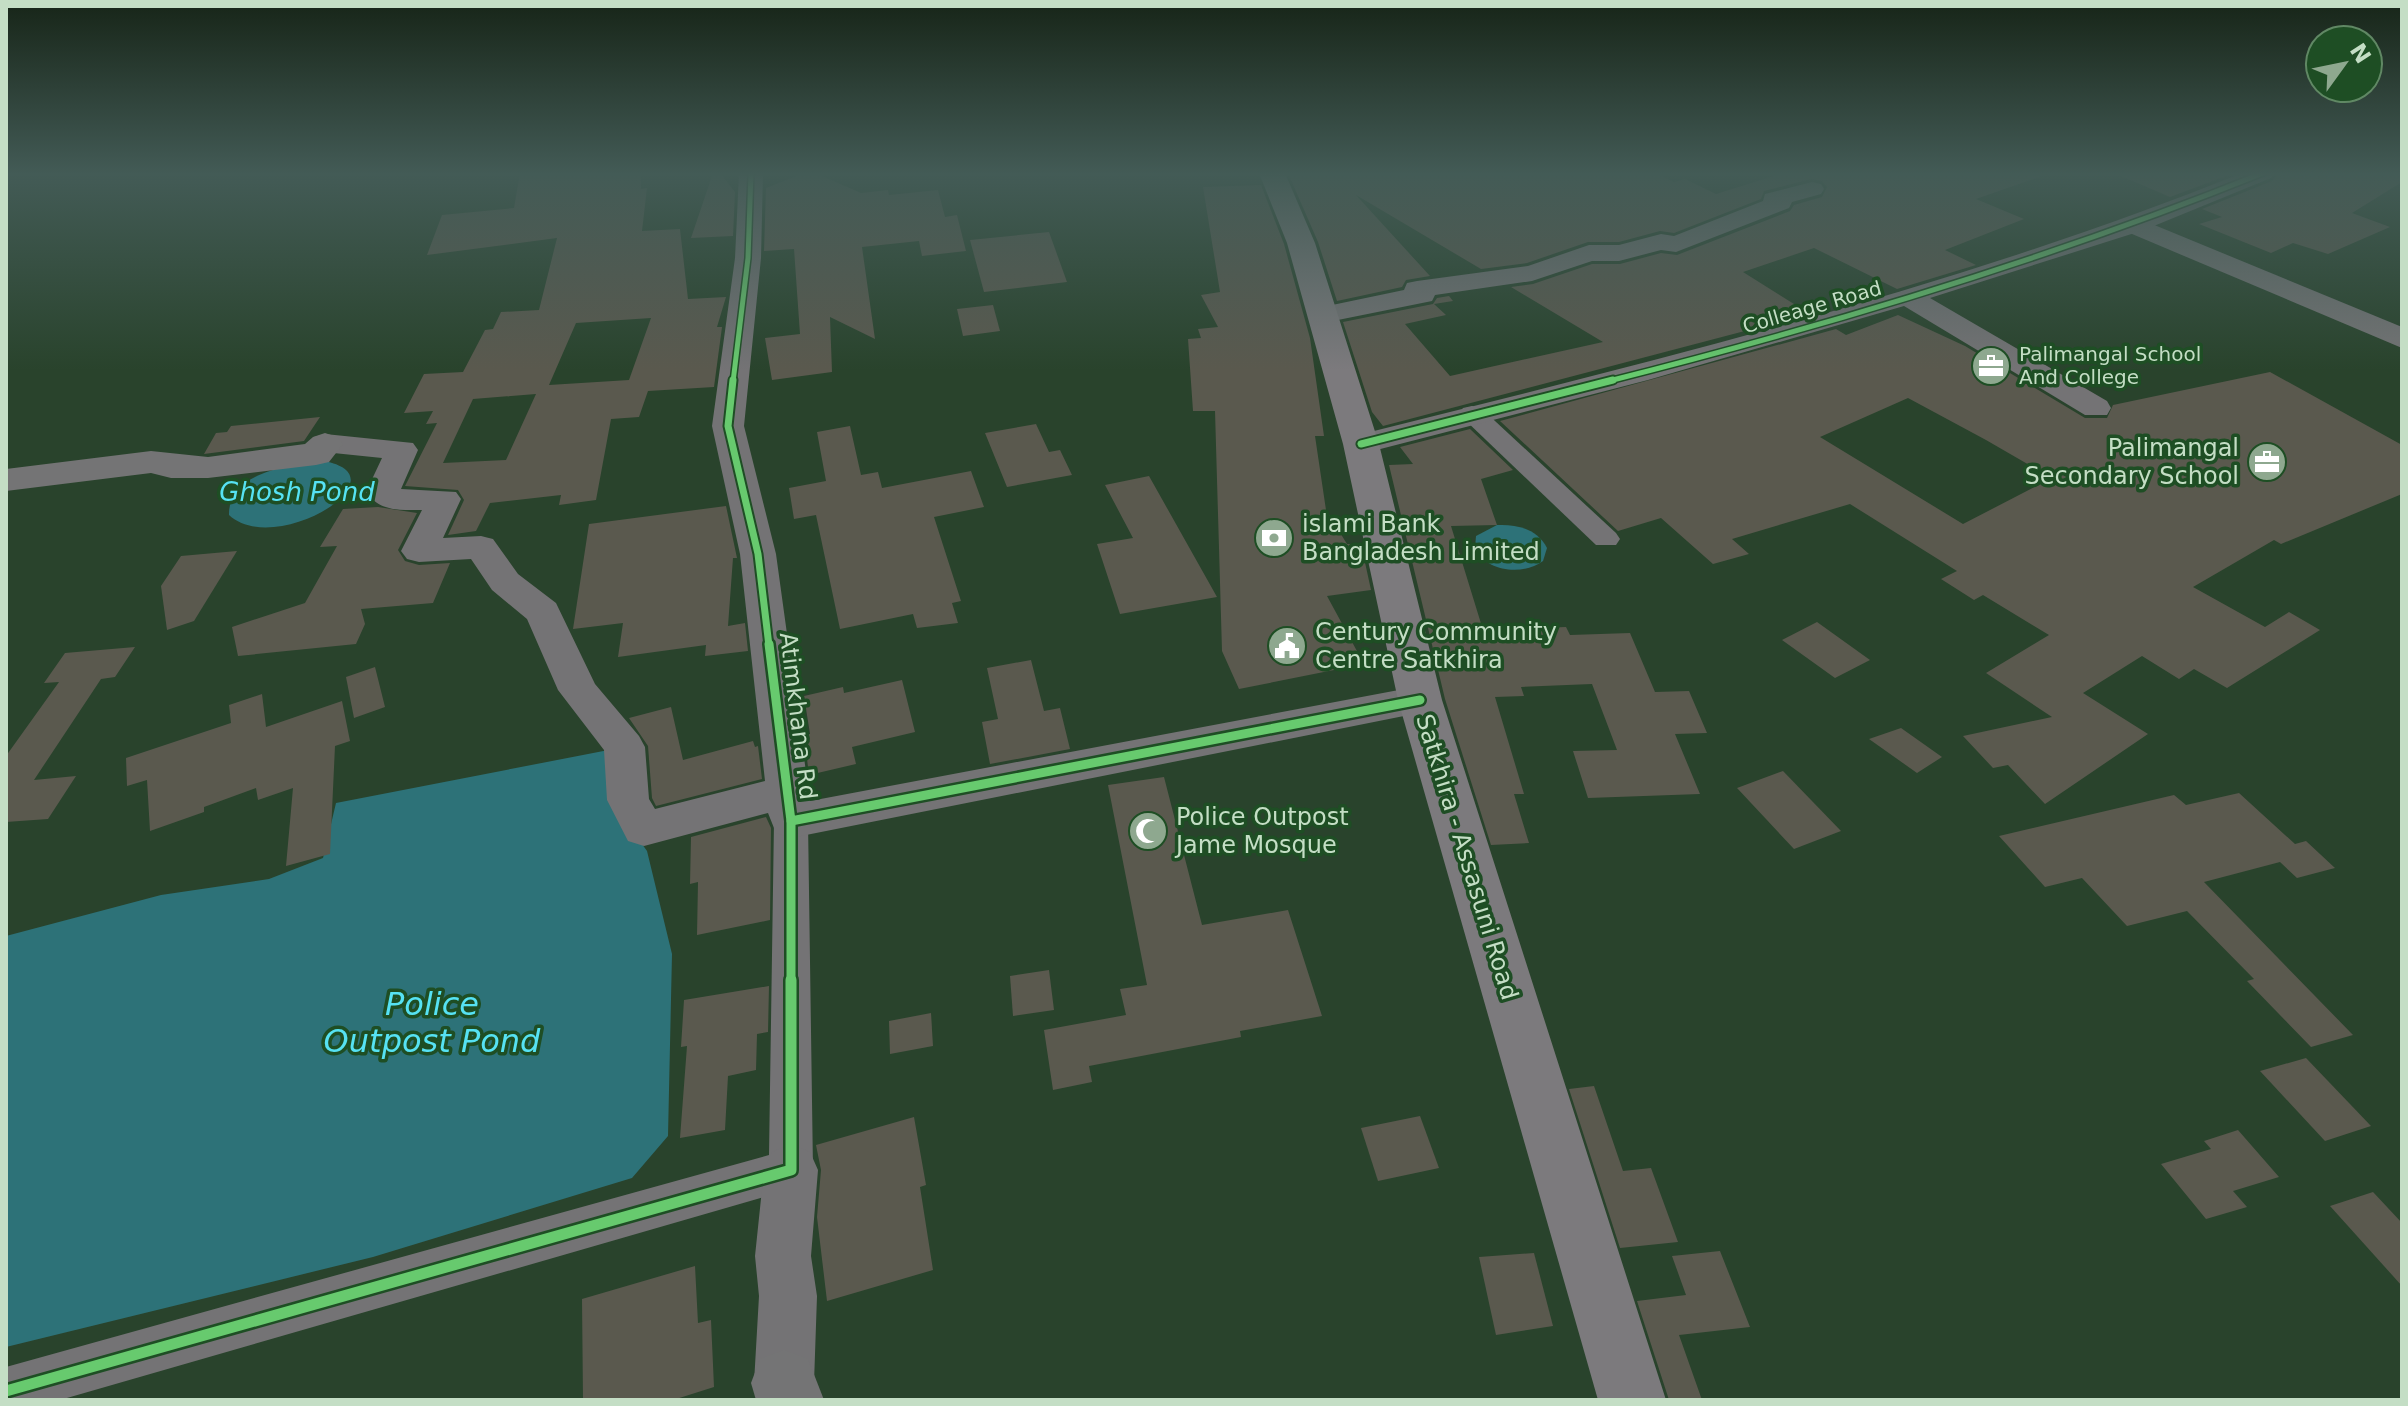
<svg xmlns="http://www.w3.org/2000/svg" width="2408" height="1406" font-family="'DejaVu Sans',sans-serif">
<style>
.water{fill:#2d7278}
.building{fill:#5a594e;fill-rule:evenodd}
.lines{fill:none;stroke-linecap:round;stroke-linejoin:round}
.minor{fill:#747375;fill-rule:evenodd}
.tertiary{fill:#747375;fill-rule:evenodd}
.secondary{fill:#747475;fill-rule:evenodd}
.primary{fill:#7c7a7d;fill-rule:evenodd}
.cycleway-far3-casing{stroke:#1e4e24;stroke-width:8}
.cycleway-far2-casing{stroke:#1e4e24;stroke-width:11}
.cycleway-far1-casing{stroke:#1e4e24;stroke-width:14}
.cycleway-casing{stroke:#1e4e24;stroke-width:16}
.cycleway-far3{stroke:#67ca6e;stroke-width:5}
.cycleway-far2{stroke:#67ca6e;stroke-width:7}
.cycleway-far1{stroke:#67ca6e;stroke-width:9}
.cycleway{stroke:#67ca6e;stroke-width:11}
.labels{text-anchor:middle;stroke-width:7;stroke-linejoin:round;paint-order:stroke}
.far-street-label{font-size:20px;fill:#c4dec5;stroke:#1e4e24}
.far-poi-label{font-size:20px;fill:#c4dec5;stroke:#1e4e24;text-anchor:start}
.poi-label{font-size:24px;fill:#c4dec5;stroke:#1e4e24;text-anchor:start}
.street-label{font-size:24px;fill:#c4dec5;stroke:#1e4e24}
.water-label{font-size:26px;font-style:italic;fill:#56e2f3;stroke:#1e4e24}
.near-water-label{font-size:32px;font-style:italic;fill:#56e2f3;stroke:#1e4e24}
</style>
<rect width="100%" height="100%" fill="#29432c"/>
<!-- water -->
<g class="water">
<path d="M324,461C407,477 275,558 229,515C228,471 292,465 324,461Z"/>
<path d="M1497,525C1517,524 1537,529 1547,548L1543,561C1523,576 1486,572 1475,548L1476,536Z"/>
<polygon points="624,747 622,816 647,851 672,954 668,1136 632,1178 373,1257 6,1347 6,936 161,895 269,879 323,858 336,803"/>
</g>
<!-- building -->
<g class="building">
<path d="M520,173H641V189L647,188L642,231L680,229L688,299L726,297L717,327H722L714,387L648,391L639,417L611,419L596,500L559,505L561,495L490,503L476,531L448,535L464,500L458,490L405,486L437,423L426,424L433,411L404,413L424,374L463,372L485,330L493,329L501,312L539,310L557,238L427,255L442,215L514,208ZM651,318L629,380L549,385L576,323ZM536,394L506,460L443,463L473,399Z"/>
<polygon points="713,173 720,173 735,192 733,236 691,238"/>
<polygon points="804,173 815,173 861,193 888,190 889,195 938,190 945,217 957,215 966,251 922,256 919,241 862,247 875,339 830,317 832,372 772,380 765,338 800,334 794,249 764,251 766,188"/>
<polygon points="1288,173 1656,173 1674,182 1685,179 1716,194 1783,173 2038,173 2039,177 1976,199 2024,219 1945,250 1976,265 1897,289 1814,248 1743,272 1810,314 1383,426 1372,412 1343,322 1433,304 1437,298 1449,296 1453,301 1434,304 1446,315 1405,324 1450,376 1603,342 1511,287 1533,284 1592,264 1620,264 1661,253 1677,255 1790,211 1794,205 1822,197 1827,187 1822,181 1811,179 1764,191 1761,199 1674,233 1660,231 1619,242 1588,242 1527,263 1481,269 1356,195 1430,276 1406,280 1402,287 1337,301 1318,242"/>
<polygon points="2114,173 2234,173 2170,197"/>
<polygon points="2278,173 2402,173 2402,182 2352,213 2390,227 2328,254 2293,243 2271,253 2199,224 2222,217 2202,209 2272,181"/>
<polygon points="1261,185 1284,244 1310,338 1324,436 1315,436 1326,510 1347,544 1361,544 1371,590 1327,596 1364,664 1239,689 1222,651 1215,411 1193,411 1188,339 1201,338 1198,329 1218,327 1201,295 1220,292 1203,187"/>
<polygon points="1049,232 1067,282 984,292 970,240"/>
<polygon points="993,305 1000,331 963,336 957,309"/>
<path d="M1898,315L1965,346L2085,418H2107L2113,405L2270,372L2402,445V494L2281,544L2274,540L2193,587L2265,627L2289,612L2320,630L2227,688L2194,669L2179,679L2142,656L2083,693L2148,734L2045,804L2008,765L1993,768L1963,736L2052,717L1986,673L2049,635L1983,595L1974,600L1941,579L1957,571L1850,504L1732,539L1749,554L1713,564L1661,518L1618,531L1500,421L1836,329L1846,335ZM1908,398L1986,440L2052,478L1963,524L1820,437Z"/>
<polygon points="320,417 304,441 204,454 216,433 227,432 231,426"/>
<polygon points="1036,424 1049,452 1060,450 1072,475 1007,487 985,433"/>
<polygon points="850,426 861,475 878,472 882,488 971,471 984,507 934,517 961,601 952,603 958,623 917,628 913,614 840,629 816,515 794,519 789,488 826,481 817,432"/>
<polygon points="1470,429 1513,470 1481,479 1497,525 1451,526 1483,630 1566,627 1570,635 1630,633 1655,692 1689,691 1707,733 1675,734 1700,794 1588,798 1573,751 1617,750 1592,684 1521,687 1524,696 1495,697 1524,794 1514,794 1529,843 1491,845 1445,699 1389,465 1413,464 1400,447"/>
<polygon points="1149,476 1217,597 1120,614 1097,544 1133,538 1105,485"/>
<polygon points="726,506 737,558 733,558 728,626 745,623 748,651 705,656 706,645 618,657 623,623 573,629 589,524"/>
<polygon points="378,507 417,513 398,550 405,561 419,565 450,563 433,603 361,609 365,624 356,644 238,656 232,627 305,603 337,546 320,547 343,509"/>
<polygon points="237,551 194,621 167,630 161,586 181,556"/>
<polygon points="1817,622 1870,660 1835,678 1782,640"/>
<polygon points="135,647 115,677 101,679 34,780 76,776 48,819 6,822 6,756 59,682 44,683 65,653"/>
<polygon points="1031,660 1044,711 1060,708 1070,749 990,764 982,722 998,719 987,668"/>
<polygon points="375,667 385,707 354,718 346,677"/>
<polygon points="902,680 915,732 852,747 856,764 809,775 804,735 810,734 804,696 843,687 844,693"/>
<polygon points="262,694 266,727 342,701 350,741 335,746 330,854 286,866 293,788 258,800 256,788 204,807 204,812 150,831 147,780 127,786 126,758 231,723 229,705"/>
<polygon points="671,707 683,760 753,741 755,747 758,746 762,779 656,806 652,798 648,746 629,718"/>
<polygon points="1901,728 1942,757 1917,773 1869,739"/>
<polygon points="1783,771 1841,831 1794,849 1737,788"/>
<polygon points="1164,777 1202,925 1288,910 1322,1016 1240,1031 1241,1037 1089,1066 1092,1082 1053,1090 1044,1030 1126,1015 1120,989 1147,985 1108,785"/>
<polygon points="2239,793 2295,844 2306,841 2335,868 2297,878 2280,862 2204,882 2353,1035 2311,1047 2247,981 2254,979 2187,911 2127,926 2082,878 2045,887 1999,836 2174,795 2186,805"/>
<polygon points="766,817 771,828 770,920 697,935 698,882 690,884 691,837"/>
<polygon points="1049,970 1054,1010 1013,1016 1010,976"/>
<polygon points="769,986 768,1032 757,1034 756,1070 728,1076 725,1130 680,1138 687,1046 681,1047 684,1000"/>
<polygon points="931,1013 933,1046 890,1054 889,1021"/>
<polygon points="2306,1058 2371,1126 2325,1141 2260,1071"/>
<polygon points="1594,1086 1623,1171 1651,1168 1678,1242 1620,1248 1569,1089"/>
<polygon points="1420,1116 1439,1168 1378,1181 1361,1128"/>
<polygon points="914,1117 926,1185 920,1187 933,1270 827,1301 817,1217 821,1170 816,1145"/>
<polygon points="2238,1130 2279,1177 2233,1191 2247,1207 2206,1219 2161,1164 2211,1149 2204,1141"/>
<polygon points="2373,1192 2402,1223 2402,1286 2330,1206"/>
<polygon points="1720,1251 1750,1327 1679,1335 1702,1400 1669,1400 1637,1301 1686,1295 1672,1256"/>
<polygon points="1534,1253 1553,1326 1496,1335 1479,1257"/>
<polygon points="695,1266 698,1323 711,1320 714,1387 673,1400 583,1400 582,1299"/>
</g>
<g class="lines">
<!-- minor -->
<g class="minor">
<polygon points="1472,406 1481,408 1616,533 1620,539 1616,545 1596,545 1463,418 1460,413 1463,408"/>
<polygon points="791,808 803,811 808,821 813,1170 806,1185 60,1400 6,1400 6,1367 769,1155 774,821 779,811"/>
</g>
<!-- tertiary -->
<g class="tertiary">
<path d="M739,173H763L761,258L744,426L776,554L810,801L1420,686L1434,690L1440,700L1434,710L791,838L776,833L768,813L644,846L628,841L607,800L604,750L558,690L527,619L492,590L471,559L419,562L407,559L401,551L422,510C400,510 380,512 366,492L382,458L314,451L309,444L314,437L325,434L413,443L418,450L401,489L456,492L461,499L443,538L481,536L493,539L518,574L556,603L595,684L639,736L645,747L649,799L655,809L765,781L740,554L712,426L735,258Z"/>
<path d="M2242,173H2275L2271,178L2144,230L1930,298L2107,401L2111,408L2107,415H2085L1904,306L1648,380L1361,454L1350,451L1345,444L1350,437C1650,362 1954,289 2242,173Z"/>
<polygon points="1812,182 1821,184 1824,189 1821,194 1792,202 1789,208 1676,252 1661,250 1619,261 1592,261 1532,281 1435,295 1432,301 1323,323 1313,321 1309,315 1313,309 1404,290 1407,283 1417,281 1528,266 1589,245 1619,245 1661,234 1674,236 1763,201 1765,194"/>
<polygon points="791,1144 810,1152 818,1170 811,1256 817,1296 814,1383 807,1400 761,1400 754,1383 759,1296 755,1256 764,1170 772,1152"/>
</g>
<!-- secondary -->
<g class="secondary">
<polygon points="2135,217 2402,327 2402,348 2125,231 2121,225 2125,219"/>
<polygon points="325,433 337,437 343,444 329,462 316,465 208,478 171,478 151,473 6,491 6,469 151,451 208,457 305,444 313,437"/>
<polygon points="784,1350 808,1359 824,1400 756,1400 751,1383 760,1359"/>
</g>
<!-- primary -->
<polygon class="primary" points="1259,173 1285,173 1315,243 1379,444 1442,700 1666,1400 1598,1400 1398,700 1343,444 1287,243"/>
<defs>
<g id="cycleway-far3">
<polyline points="733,382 748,258 751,173"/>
<path d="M1605,382C1827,326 2050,259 2263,173"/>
</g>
<g id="cycleway-far2">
<polyline points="733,380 728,426 758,554 769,646"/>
<polyline points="1361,444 1613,380"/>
</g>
<g id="cycleway-far1">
<polyline points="769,644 791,821 1420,700"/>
<polyline points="791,821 791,982"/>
</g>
<polyline id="cycleway" points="6,1391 791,1170 791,980"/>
</defs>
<!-- cycleway-far3 casing -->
<use href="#cycleway-far3" class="cycleway-far3-casing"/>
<!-- cycleway-far2 casing -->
<use href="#cycleway-far2" class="cycleway-far2-casing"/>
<!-- cycleway-far1 casing -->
<use href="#cycleway-far1" class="cycleway-far1-casing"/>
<!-- cycleway casing -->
<use href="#cycleway" class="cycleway-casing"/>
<!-- cycleway-far3 -->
<use href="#cycleway-far3" class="cycleway-far3"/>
<!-- cycleway-far2 -->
<use href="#cycleway-far2" class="cycleway-far2"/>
<!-- cycleway-far1 -->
<use href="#cycleway-far1" class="cycleway-far1"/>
<!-- cycleway -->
<use href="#cycleway" class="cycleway"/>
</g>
<!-- sky -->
<linearGradient id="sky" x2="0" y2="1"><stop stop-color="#172518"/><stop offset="0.47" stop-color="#435b56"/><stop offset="1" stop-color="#435b56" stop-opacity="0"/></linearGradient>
<rect width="2408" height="370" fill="url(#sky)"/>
<!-- icons -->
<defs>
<symbol id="office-disc" viewBox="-11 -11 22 22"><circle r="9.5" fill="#8ea88f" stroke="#1e4e24"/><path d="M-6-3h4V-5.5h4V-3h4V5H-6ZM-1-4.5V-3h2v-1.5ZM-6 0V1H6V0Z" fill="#fff"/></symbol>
<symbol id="bank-disc" viewBox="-11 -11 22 22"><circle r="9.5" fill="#8ea88f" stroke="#1e4e24"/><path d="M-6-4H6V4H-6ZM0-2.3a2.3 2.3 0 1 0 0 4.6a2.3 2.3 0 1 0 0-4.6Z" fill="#fff"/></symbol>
<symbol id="civic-disc" viewBox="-11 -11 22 22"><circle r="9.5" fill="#8ea88f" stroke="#1e4e24"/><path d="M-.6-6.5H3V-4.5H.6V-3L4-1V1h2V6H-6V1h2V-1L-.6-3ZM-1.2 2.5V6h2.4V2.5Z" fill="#fff"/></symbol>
<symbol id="mosque-disc" viewBox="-11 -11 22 22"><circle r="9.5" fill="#8ea88f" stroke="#1e4e24"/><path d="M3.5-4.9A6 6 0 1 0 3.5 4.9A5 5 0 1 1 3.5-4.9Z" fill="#fff"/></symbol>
</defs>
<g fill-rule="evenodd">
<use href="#office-disc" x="1969" y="344" width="44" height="44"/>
<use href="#office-disc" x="2245" y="440" width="44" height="44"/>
<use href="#bank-disc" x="1252" y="516" width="44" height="44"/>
<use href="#civic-disc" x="1265" y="624" width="44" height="44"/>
<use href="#mosque-disc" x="1126" y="809" width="44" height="44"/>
</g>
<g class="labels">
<!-- far-street labels -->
<g class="far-street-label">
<text transform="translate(1812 307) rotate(-16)" y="7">Colleage Road</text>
</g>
<!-- far-poi labels -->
<g class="far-poi-label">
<text x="2019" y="361">Palimangal School<tspan x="2019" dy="23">And College</tspan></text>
</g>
<!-- poi labels -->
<g class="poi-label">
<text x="2239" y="456" text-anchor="end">Palimangal<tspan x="2239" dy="28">Secondary School</tspan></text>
<text x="1302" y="532">islami Bank<tspan x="1302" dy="28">Bangladesh Limited</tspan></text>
<text x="1315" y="640">Century Community<tspan x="1315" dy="28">Centre Satkhira</tspan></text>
<text x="1176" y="825">Police Outpost<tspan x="1176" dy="28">Jame Mosque</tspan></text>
</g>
<!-- street labels -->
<g class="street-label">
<text transform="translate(798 716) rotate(83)" y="8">Atimkhana Rd</text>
<text transform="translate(1467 857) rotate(73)" y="8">Satkhira - Assasuni Road</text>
</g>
<!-- water labels -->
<g class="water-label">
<text x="297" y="501">Ghosh Pond</text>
</g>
<!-- near-water labels -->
<g class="near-water-label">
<text x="432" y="1015">Police<tspan x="432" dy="37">Outpost Pond</tspan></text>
</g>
</g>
<!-- border -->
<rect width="2408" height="1406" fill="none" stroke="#c4dec5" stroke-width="16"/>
<!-- north arrow -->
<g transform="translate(2344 64) rotate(57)"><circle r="38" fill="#1e4e24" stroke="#608864" stroke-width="2"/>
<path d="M0-6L14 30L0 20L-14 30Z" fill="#8ea88f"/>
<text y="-12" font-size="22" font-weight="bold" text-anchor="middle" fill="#c4dec5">N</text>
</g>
</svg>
